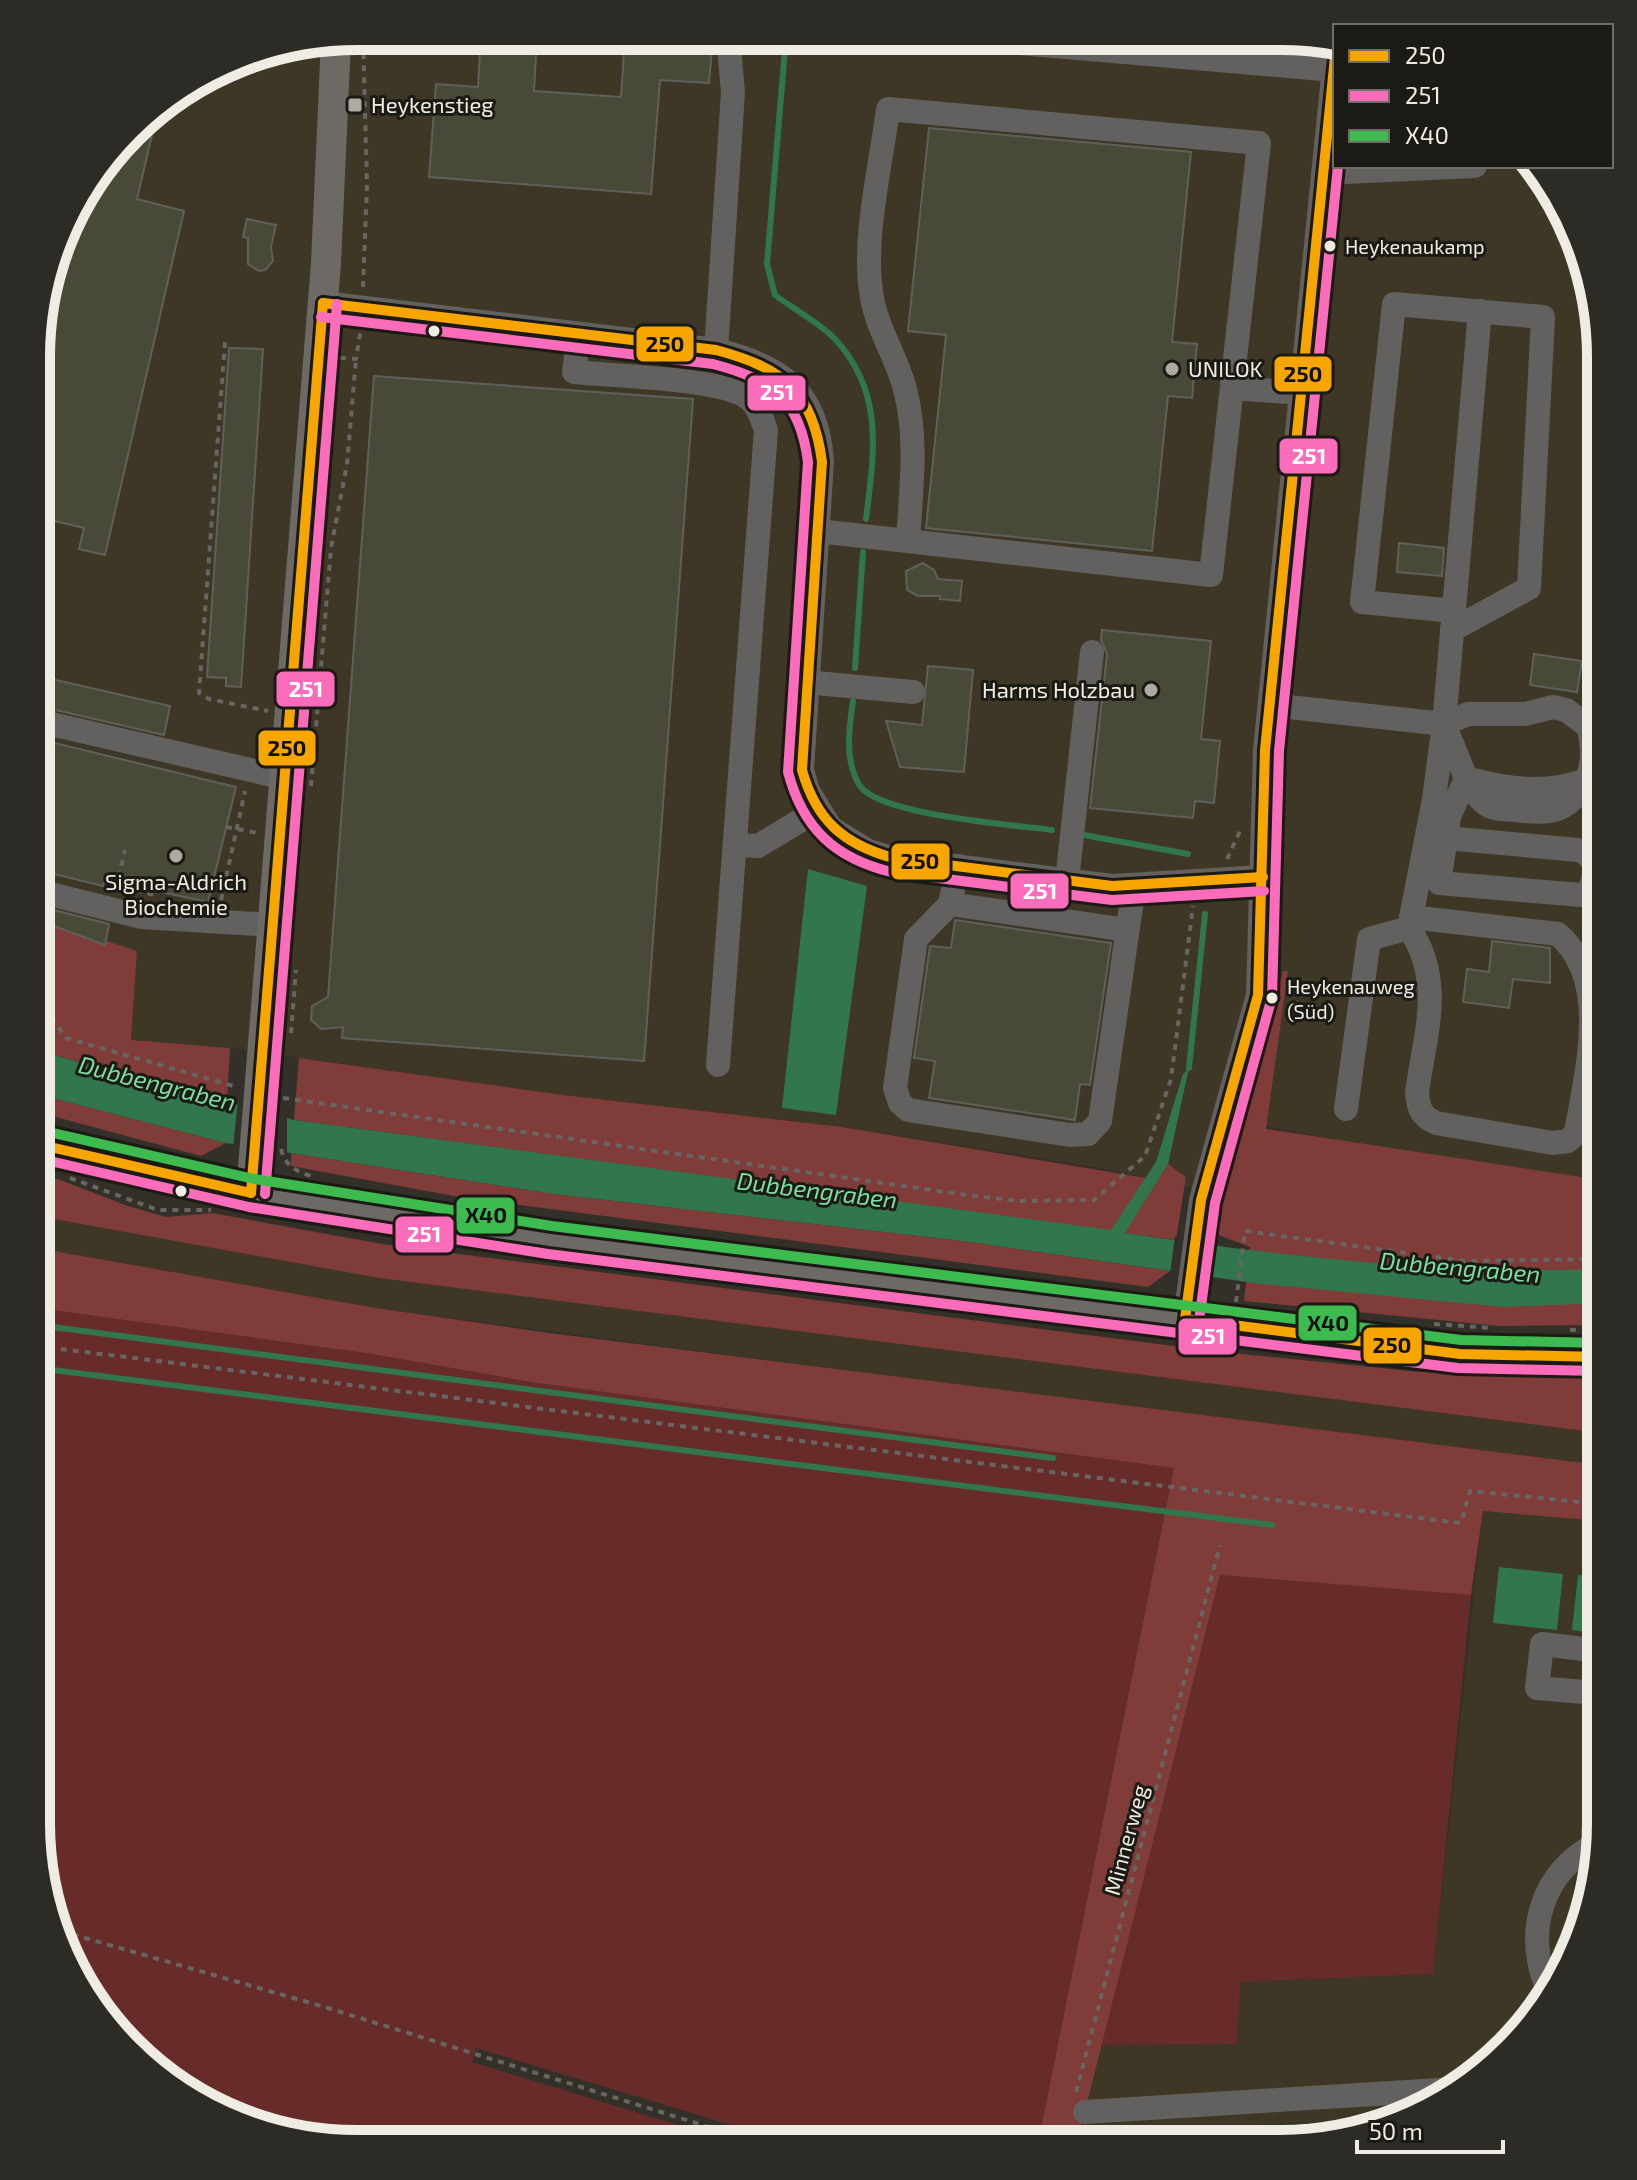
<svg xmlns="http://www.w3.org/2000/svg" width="1637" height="2180" font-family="'Exo 2',sans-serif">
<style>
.built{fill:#3e3725}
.green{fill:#672c29}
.forest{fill:#7f3c39}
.water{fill:#31764c}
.pier{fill:#333029}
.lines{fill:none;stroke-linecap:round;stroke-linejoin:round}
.stream{stroke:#31764c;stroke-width:6}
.building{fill:#484937;stroke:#60605a;stroke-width:2}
.path{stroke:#686663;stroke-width:4;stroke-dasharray:6 6;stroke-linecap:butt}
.minor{stroke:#63615f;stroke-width:24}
.major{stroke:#6d6a66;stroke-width:30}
.bus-1-casing{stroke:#1c1a14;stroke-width:16}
.bus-2-casing{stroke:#1c1a14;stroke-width:16}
.bus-3-casing{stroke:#1c1a14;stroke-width:16}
.bus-1{stroke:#f7a600;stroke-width:10}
.bus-2{stroke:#fb6dba;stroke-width:10}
.bus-3{stroke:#3ebb4f;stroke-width:10}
.poi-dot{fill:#adaaa2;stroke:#1c1a14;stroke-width:3}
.bus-dot{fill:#efece3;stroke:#1c1a14;stroke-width:3}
.labels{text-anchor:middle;stroke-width:6;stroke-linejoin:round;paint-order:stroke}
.bus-label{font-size:20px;fill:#efece3;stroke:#1c1a14;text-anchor:start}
.poi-label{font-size:22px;fill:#efece3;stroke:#1c1a14;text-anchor:start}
.street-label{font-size:22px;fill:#efece3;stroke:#1c1a14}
.water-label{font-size:24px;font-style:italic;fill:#79e19f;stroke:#1c1a14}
.rim{fill:none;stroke:#efece3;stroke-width:10}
.line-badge{stroke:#1c1a14;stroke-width:3}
.badge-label{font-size:22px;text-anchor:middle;font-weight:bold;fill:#fff}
.pale-badge-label{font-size:22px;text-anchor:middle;font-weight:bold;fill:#111}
</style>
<rect width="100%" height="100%" fill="#333029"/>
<!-- built -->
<g class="built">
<polygon points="357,36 1322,39 1335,42 1335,166 1527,166 1568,215 1601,357 1601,1170 1587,1178 1372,1147 1246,1122 1222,1195 1106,1169 842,1127 563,1095 230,1048 131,1040 137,951 38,918 39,315 79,197 146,115 254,53"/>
<polygon points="37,1216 379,1278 1600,1433 1600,1465 1206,1418 376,1308 37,1248"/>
<polygon points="1483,1511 1600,1521 1600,1844 1584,1926 1547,2002 1491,2065 1422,2111 1396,2117 1080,2135 1101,2045 1237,2044 1239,1982 1433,1974"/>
</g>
<!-- green -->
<g class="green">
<polygon points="37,1308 372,1354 537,1383 1174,1468 1038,2143 791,2143 476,2048 472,2062 733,2142 316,2141 178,2090 116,2035 69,1965 36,1823"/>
<polygon points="1220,1575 1471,1595 1433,1974 1240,1982 1237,2044 1101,2045"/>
</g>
<!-- forest -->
<g class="forest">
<polygon points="38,918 137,951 131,1040 230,1048 227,1100 46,1053 37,1036"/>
<polygon points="1283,971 1288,971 1266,1129 1601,1180 1601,1325 1500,1326 1244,1301 1250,1247 1216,1234 1222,1195 1245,1122"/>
<polygon points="299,1058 563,1095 842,1127 1146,1178 1111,1231 294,1120"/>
<polygon points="37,1094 226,1143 201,1156 37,1112"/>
<polygon points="291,1153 554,1194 963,1241 1170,1271 1148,1287 459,1197 291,1166"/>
<polygon points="1168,1164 1186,1177 1176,1240 1124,1233"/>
<polygon points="37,1171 128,1206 166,1217 212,1213 382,1244 1213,1351 1420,1372 1600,1376 1600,1433 379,1278 37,1216"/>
<polygon points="37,1248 376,1308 542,1332 1600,1465 1600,1521 1483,1511 1471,1595 1220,1575 1077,2143 1038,2143 1174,1468 537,1383 372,1354 37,1308"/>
</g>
<!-- water -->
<g class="water">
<polygon points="808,869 867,886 836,1115 782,1108"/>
<path d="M37,1036L46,1053L294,1120L1111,1230L1156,1162L1183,1074L1189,1068L1168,1164L1125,1233C1282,1256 1441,1275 1601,1269V1303L1503,1307L1261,1284L963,1241L554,1194L226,1143L37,1094Z"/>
<polygon points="1499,1567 1563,1574 1557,1630 1493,1623"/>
<polygon points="1578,1575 1600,1577 1600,1634 1572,1630"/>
</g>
<!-- pier -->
<g class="pier">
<polygon points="238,1099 287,1114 287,1156 233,1148"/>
<polygon points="1175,1236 1215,1242 1210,1279 1170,1274"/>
</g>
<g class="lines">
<!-- stream -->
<g class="stream">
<path d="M786,37L767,264L775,295C793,309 819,322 835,339C885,393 874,453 866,519"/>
<polyline points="855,668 863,552"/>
<path d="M853,701C849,728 844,761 860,786C880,815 1014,825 1052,830"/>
<polyline points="1084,835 1188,854"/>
<polyline points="1189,1068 1205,914"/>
<polyline points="37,1325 1053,1458"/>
<polyline points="37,1368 1272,1525"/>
</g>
</g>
<!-- building -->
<g class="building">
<polygon points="481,36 537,37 534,91 621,97 625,37 713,37 709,83 660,80 651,194 429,177 436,84 478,87"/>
<polygon points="158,109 137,199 184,211 105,555 79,549 84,528 38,517 39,315 79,197 146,115"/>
<polygon points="929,128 1191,152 1172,342 1197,344 1192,398 1168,396 1152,551 926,528 946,335 908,331"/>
<polygon points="247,219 276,225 271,247 273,261 265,270 259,271 248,264 248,238 243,237"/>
<polygon points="229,348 263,349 241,687 226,686 226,678 207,677"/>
<polygon points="374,376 693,399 644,1061 342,1038 343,1027 321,1029 311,1020 312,1006 328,997"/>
<polygon points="1399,543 1444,548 1442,576 1397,572"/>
<polygon points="923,563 934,570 938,579 962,581 960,601 940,599 940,596 918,596 907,590 906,571"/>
<polygon points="1102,630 1211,641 1201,739 1220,741 1214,803 1195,801 1193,818 1090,808 1107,654 1101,640"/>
<polygon points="1534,654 1582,661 1577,692 1530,685"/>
<polygon points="928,666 973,670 964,772 900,767 886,721 922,725"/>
<polygon points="38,676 170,706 164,735 38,706"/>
<polygon points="38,739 236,787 208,902 105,880 103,886 38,870"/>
<polygon points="38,906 109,924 105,945 38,920"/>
<polygon points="955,920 1111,943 1090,1085 1080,1084 1075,1120 929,1098 935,1061 914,1058 930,946 951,948"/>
<polygon points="1492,941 1550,948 1550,983 1513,979 1509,1008 1463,1002 1467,969 1489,972"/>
</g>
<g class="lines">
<!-- path -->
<g class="path">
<polyline points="752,51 754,37"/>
<polyline points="363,287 367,185 363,36"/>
<polyline points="225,342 199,693 209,699 268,711"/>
<polyline points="340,358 356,359 361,328"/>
<polyline points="311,786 331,548 347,464 356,359"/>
<polyline points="226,827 258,833"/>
<polyline points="1227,859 1240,831"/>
<polyline points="124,888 155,895"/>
<polyline points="116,889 125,850"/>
<polyline points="221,900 245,791"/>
<polyline points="38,998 66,1038 237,1087"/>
<polyline points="291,1033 296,970"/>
<polyline points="283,1098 967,1195 1020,1201 1094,1200 1145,1156 1171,1079 1193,906"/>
<path d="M281,1149C285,1165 295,1171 311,1176"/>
<polyline points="70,1178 158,1210 211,1210"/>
<polyline points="1236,1302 1245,1231 1465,1261 1601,1259"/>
<polyline points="1434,1324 1493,1328"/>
<polyline points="1570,1330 1601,1329"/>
<polyline points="37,1346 1461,1523 1470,1491 1600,1504"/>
<polyline points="61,1931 328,2008 760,2143"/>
<polyline points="1076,2092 1220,1545"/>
<polyline points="1062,2143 1067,2124"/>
</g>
<!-- minor -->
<g class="minor">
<polyline points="960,38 1334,70"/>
<polyline points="1323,173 1475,166"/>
<path d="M323,303L716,350C780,365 818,391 822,462L802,770L808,791L831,828L868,851L893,858L1112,886L1263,877"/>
<path d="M579,334L574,372C611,376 721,378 748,398C758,405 762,419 766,430L718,1065"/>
<polyline points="716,350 733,92 728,37"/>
<polyline points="1232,388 1302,393"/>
<path d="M818,531L1211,575L1259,143L888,109C881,165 863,236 871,291C875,326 896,355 905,389C918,439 911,490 908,541"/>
<polyline points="1452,630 1529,588 1543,317 1394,304 1362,602 1454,611"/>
<polyline points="805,682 913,692"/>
<polyline points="1270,705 1444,724 1480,311"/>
<path d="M1553,707L1566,710L1589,727C1592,746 1595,762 1586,780C1546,795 1507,789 1466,778L1444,724L1468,714H1525Z"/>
<polyline points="38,721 285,778"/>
<path d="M1466,778C1472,788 1479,802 1491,807C1498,810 1509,809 1516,810C1551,814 1569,813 1586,780"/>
<path d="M1446,838L1578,850C1598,857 1596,871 1590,890L1581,895L1439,883L1449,817L1466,778"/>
<polyline points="735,845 758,846 818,810"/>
<polyline points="958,866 950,904 916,939 895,1088 900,1103 908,1110 1070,1135 1088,1134 1100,1121 1134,886"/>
<polyline points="1067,881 1092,652"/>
<polyline points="38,891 142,917 273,925"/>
<polyline points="950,904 1127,930"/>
<path d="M1409,928C1445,982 1425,1032 1417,1093C1419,1110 1421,1116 1436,1123L1553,1143L1568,1141L1576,1133C1586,1071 1612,981 1558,934L1411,917"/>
<polyline points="1346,1109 1369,939 1409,928 1434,799 1444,724"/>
<polyline points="1185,1319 1201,1200 1258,995 1265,750 1335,57"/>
<polyline points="1600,1683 1584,1692 1537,1688 1542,1644 1600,1651"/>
<path d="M1550,1994C1522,1936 1540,1870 1600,1842"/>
<polyline points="1085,2112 1455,2089"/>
</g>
<!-- major -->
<g class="major">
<polyline points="37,1144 251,1193 550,1240 1460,1354 1601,1357"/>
<polyline points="251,1193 326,263 336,40"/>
</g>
<defs>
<g id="bus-1">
<path d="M323,303L716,350C783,368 813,391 822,462L802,770C816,820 843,844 893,858L1112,886L1263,877"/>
<polyline points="37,1144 251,1193"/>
<polyline points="251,1193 323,303"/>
<polyline points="1185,1319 1201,1200 1258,995 1265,750 1335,57"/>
<polyline points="1185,1319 1460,1354 1601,1357"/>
</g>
<g id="bus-2">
<path d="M321,317L713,364C773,380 800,399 808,462L788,772C803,829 835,858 891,872L1112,900L1264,891"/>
<polyline points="37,1158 249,1207 548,1254 1458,1368 1601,1371"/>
<polyline points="265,1194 337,304"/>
<polyline points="1199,1321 1215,1203 1272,997 1279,751 1338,166"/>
</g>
<polyline id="bus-3" points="40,1130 254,1179 552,1226 1461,1340 1601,1343"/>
</defs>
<!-- bus-1 casing -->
<use href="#bus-1" class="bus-1-casing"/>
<!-- bus-2 casing -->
<use href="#bus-2" class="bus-2-casing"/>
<!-- bus-3 casing -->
<use href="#bus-3" class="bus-3-casing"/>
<!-- bus-1 -->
<use href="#bus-1" class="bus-1"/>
<!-- bus-2 -->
<use href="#bus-2" class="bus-2"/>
<!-- bus-3 -->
<use href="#bus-3" class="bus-3"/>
</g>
<!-- markers -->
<g class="poi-dot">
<rect x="347" y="97" width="16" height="16" rx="4"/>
<circle cx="1172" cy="369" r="8"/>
<circle cx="1151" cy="690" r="8"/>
<circle cx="176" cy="856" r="8"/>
</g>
<g class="bus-dot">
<circle cx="1330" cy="246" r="7"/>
<circle cx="434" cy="331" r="7"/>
<circle cx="1272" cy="998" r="7"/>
<circle cx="181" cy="1191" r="7"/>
</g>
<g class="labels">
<!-- bus labels -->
<g class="bus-label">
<text x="1345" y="254">Heykenaukamp</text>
<text x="1287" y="994">Heykenauweg<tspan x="1287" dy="25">(Süd)</tspan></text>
</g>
<!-- poi labels -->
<g class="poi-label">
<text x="371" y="113">Heykenstieg</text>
<text x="1188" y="377">UNILOK</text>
<text x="1135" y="698" text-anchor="end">Harms Holzbau</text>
<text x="176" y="890" text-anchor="middle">Sigma-Aldrich<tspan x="176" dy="25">Biochemie</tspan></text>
</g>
<!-- street labels -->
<g class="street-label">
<text transform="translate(1126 1840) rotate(-75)" y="8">Minnerweg</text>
</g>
<!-- water labels -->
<g class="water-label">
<text transform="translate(157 1084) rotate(14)" y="8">Dubbengraben</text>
<text transform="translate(817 1191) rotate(7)" y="8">Dubbengraben</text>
<text transform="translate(1460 1268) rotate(5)" y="8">Dubbengraben</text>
</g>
</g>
<!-- crop -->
<path d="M0 0H1637V2180H0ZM357 50H1280A307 307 0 0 1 1587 357V1823A307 307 0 0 1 1280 2130H357A307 307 0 0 1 50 1823V357A307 307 0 0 1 357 50Z" fill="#2d2b25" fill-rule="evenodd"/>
<path class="rim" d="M357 50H1280A307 307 0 0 1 1587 357V1823A307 307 0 0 1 1280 2130H357A307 307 0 0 1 50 1823V357A307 307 0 0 1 357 50Z"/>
<g class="line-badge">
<rect x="635" y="325" width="60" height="38" rx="8" fill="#f7a600"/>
<rect x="1273" y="355" width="60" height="38" rx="8" fill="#f7a600"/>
<rect x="746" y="374" width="61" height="38" rx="8" fill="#fb6dba"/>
<rect x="1278" y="437" width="61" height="38" rx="8" fill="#fb6dba"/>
<rect x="275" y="670" width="61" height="38" rx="8" fill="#fb6dba"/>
<rect x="257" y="729" width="60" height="38" rx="8" fill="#f7a600"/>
<rect x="890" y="842" width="61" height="39" rx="8" fill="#f7a600"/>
<rect x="1009" y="872" width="61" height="38" rx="8" fill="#fb6dba"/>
<rect x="455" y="1196" width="61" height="39" rx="8" fill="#3ebb4f"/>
<rect x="394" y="1215" width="61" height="39" rx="8" fill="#fb6dba"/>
<rect x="1297" y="1304" width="61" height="38" rx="8" fill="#3ebb4f"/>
<rect x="1177" y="1317" width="61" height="39" rx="8" fill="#fb6dba"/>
<rect x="1362" y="1326" width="61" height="39" rx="8" fill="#f7a600"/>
</g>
<g class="badge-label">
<text x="777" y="400">251</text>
<text x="1309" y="464">251</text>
<text x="306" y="697">251</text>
<text x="1040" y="899">251</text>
<text x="424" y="1242">251</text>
<text x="1208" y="1344">251</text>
</g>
<g class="pale-badge-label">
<text x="665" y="352">250</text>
<text x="1303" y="382">250</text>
<text x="287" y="756">250</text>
<text x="920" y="869">250</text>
<text x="486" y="1223">X40</text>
<text x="1328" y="1331">X40</text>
<text x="1392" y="1353">250</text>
</g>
<!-- legend -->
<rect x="1333" y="24" width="280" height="144" fill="#1c1a14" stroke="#706e67" stroke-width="2"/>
<rect x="1349" y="50" width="40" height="12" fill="#f7a600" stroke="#706e67" stroke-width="2"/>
<text x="1405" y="64" font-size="24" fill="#efece3">250</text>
<rect x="1349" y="90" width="40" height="12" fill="#fb6dba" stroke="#706e67" stroke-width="2"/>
<text x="1405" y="104" font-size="24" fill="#efece3">251</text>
<rect x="1349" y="130" width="40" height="12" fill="#3ebb4f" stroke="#706e67" stroke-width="2"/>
<text x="1405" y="144" font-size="24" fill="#efece3">X40</text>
<!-- scale -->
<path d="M1357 2140v12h146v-12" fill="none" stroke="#efece3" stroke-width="4"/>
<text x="1369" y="2140" font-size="24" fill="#efece3" stroke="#1c1a14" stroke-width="6" paint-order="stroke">50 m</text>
</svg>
